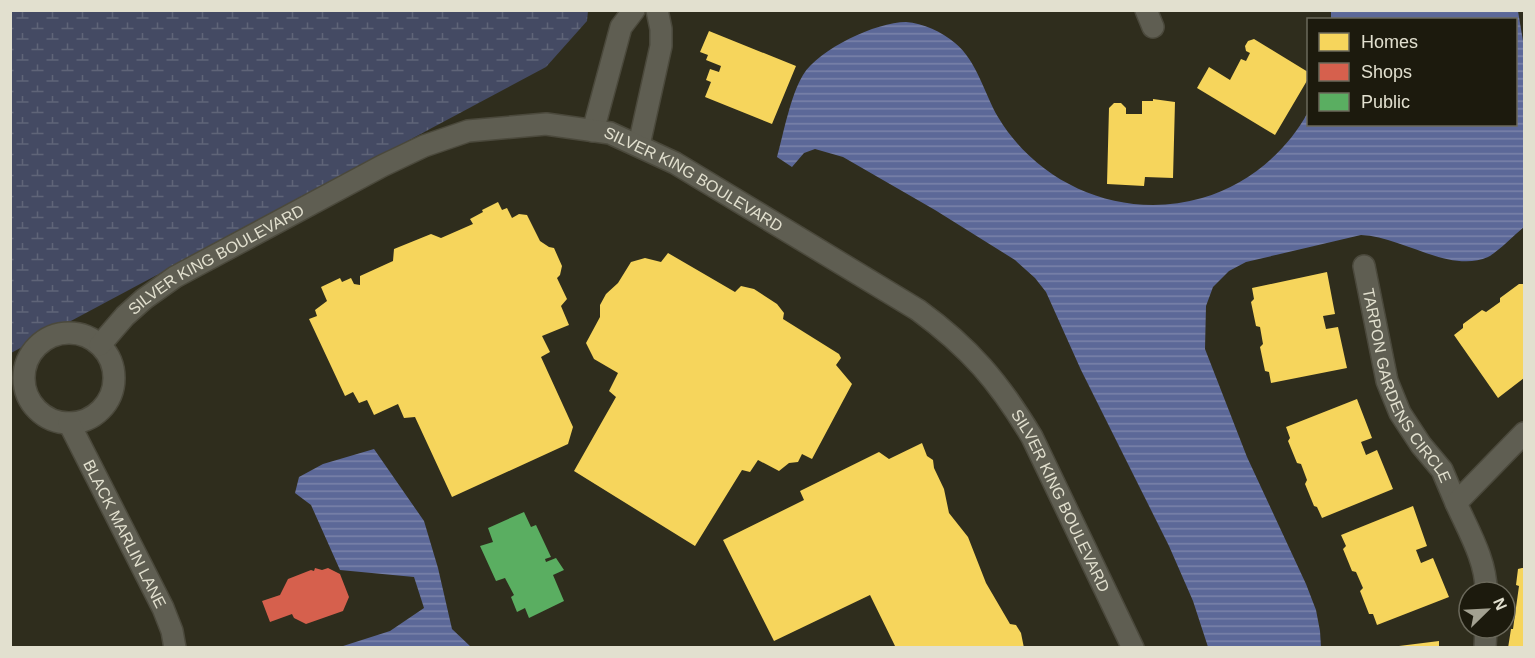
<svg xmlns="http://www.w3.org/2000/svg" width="1535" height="658" font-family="Helvetica,sans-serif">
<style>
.wetland{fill:url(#wetland-marsh)}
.water{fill:url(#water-rules)}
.homes{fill:#f6d55c}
.shops{fill:#d6604d}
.public{fill:#5aae61}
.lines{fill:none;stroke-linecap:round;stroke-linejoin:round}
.minor-casing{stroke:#4b493c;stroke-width:24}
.minor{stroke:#5f5e52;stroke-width:21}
.labels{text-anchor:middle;stroke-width:6;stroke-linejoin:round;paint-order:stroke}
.street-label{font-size:16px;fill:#e2e0cf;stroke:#1c1a0d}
</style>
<defs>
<pattern id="wetland-marsh" width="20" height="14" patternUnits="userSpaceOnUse" patternTransform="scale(1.5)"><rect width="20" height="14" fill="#444a63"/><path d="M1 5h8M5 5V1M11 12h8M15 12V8" fill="none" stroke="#5f6478"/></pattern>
<pattern id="water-rules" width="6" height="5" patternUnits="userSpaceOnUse" patternTransform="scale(1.5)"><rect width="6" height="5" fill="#5c6898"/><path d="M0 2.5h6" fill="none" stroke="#7b84aa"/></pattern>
</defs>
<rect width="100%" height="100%" fill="#2f2d1d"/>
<!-- wetland -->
<polygon class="wetland" points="11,11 588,11 587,21 546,67 11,353"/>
<!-- water -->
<g class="water">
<path d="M1331,11H1518L1524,47V227C1515,234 1498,252 1488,257C1450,274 1401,236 1361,235L1246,262L1229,271L1213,287L1206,306L1205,349L1247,457L1306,584L1316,610L1320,631L1321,647H1208L1193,601L1169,546L1081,370L1046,292L1035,278L1015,260L935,210L843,157L815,149L804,153L792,167L777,157C784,132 790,97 803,75C819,49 876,22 906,22C923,23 942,32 955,43C977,61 984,93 998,117C1039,186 1124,221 1202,198C1247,185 1286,153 1308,112V124H1516V20L1331,19Z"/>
<polygon points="374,449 424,521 438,568 452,629 471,647 340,647 390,631 424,608 414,577 340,570 311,505 295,493 299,477 323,464"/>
</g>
<!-- homes -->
<g class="homes">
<polygon points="709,31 796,66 772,124 705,97 711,82 706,80 710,69 719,72 721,66 706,60 708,55 700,52"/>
<polygon points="1254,39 1308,72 1308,79 1275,135 1197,88 1209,67 1230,80 1241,59 1246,61 1250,53 1246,51 1245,46 1248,41"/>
<polygon points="1153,99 1175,102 1173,178 1145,177 1144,186 1107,184 1109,108 1114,103 1121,103 1126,108 1126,114 1142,114 1142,101 1153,101"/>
<polygon points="498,202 502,210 507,208 512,218 519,214 527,215 540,241 549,247 554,248 562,266 560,275 557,278 567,299 561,306 569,325 542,336 550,352 541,357 573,427 568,444 452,497 415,417 404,418 398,404 374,415 367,400 359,403 353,392 345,396 309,319 317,316 315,310 327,301 321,287 340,278 342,282 351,278 354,284 360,285 360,276 393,261 394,249 431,234 441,238 473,224 470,219 483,212 482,210"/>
<polygon points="668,253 735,292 741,286 754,289 777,304 784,313 783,319 839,354 841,358 836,365 852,384 812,459 802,454 798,462 789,463 779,471 758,460 750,472 742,470 695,546 574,471 616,397 609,391 618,373 594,359 586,343 600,317 600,305 606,294 618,283 631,262 645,258 661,262"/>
<polygon points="1327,272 1335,314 1323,316 1326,329 1338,327 1347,368 1271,383 1269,372 1265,371 1260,347 1263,344 1260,327 1256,326 1251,302 1254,299 1252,288"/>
<polygon points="1519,284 1524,284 1524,378 1498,398 1454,335 1463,328 1463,324 1482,310 1486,312 1500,302 1500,298"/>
<polygon points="1357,399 1372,438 1361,442 1366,455 1377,450 1393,489 1322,518 1317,507 1314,506 1305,484 1307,480 1301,464 1297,463 1288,441 1290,438 1286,427"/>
<polygon points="922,443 927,456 933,460 934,468 944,489 949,513 968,537 986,583 1010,624 1016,625 1021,633 1024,648 896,648 870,595 774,641 723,540 804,500 800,491 879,452 889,459"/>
<polygon points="1413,506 1427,546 1416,550 1421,563 1433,558 1449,597 1377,625 1373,614 1369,614 1360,591 1363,588 1356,572 1352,571 1343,549 1346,546 1341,535"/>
<polygon points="1522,568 1524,568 1524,648 1508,648 1511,629 1513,629 1519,586 1516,585 1518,569"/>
<polygon points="1439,641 1439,648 1399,648 1399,646"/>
</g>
<!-- shops -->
<polygon class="shops" points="315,568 322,570 328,568 340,574 349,597 343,611 306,624 294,618 292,614 270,622 262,601 280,595 288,579 311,570 314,571"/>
<!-- public -->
<polygon class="public" points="524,512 531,527 536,525 551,557 545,559 546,562 556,558 564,570 553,575 564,601 529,618 525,608 517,612 511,597 514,595 505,578 496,581 480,546 493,542 488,528"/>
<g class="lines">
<defs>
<g id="minor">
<polyline points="1146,10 1153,27"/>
<polyline points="593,131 621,27 634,10"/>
<polyline points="639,145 661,46 661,29 657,10"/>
<path id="s1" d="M1364,266L1387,381L1400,413L1421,445L1442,470L1456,503"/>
<circle cx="69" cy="378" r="45"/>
<path id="s2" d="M100,345L125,316L144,299L175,277L382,166L424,146L468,131L546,124L610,133L675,163L918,310C970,348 999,382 1032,437L1133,648"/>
<path id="s3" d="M69,423L163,608L172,631L175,648"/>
<path d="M1486,592C1487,562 1468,530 1456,503L1524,433"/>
<polyline points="1485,648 1486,628"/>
</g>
</defs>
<!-- minor casing -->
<use href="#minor" class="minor-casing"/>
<!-- minor -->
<use href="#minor" class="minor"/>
</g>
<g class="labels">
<!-- street labels -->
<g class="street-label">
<text dy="6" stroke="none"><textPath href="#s2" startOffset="668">SILVER KING BOULEVARD</textPath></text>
<text dy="6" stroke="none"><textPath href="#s2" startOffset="146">SILVER KING BOULEVARD</textPath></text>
<text dy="6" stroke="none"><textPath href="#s1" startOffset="129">TARPON GARDENS CIRCLE</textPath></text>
<text dy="6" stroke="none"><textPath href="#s2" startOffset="1170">SILVER KING BOULEVARD</textPath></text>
<text dy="6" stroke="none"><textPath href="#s3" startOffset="124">BLACK MARLIN LANE</textPath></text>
</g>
</g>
<!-- border -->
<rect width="1535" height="658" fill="none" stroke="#e2e0cf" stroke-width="24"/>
<!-- legend -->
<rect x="1307" y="18" width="210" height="108" fill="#1c1a0d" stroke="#6b695b" stroke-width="1.5"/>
<rect x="1319" y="33" width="30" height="18" fill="#f6d55c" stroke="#6b695b" stroke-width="1.5"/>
<text x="1361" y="48" font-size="18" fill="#e2e0cf">Homes</text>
<rect x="1319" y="63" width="30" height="18" fill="#d6604d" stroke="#6b695b" stroke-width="1.5"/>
<text x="1361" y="78" font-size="18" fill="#e2e0cf">Shops</text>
<rect x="1319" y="93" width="30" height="18" fill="#5aae61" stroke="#6b695b" stroke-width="1.5"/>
<text x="1361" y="108" font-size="18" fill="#e2e0cf">Public</text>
<!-- north arrow -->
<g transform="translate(1487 610) rotate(66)"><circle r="28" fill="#1c1a0d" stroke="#6b695b" stroke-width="1.5"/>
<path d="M0-4.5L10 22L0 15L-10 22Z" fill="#a3a191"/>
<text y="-9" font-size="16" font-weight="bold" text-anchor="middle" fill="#e2e0cf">N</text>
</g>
</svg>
